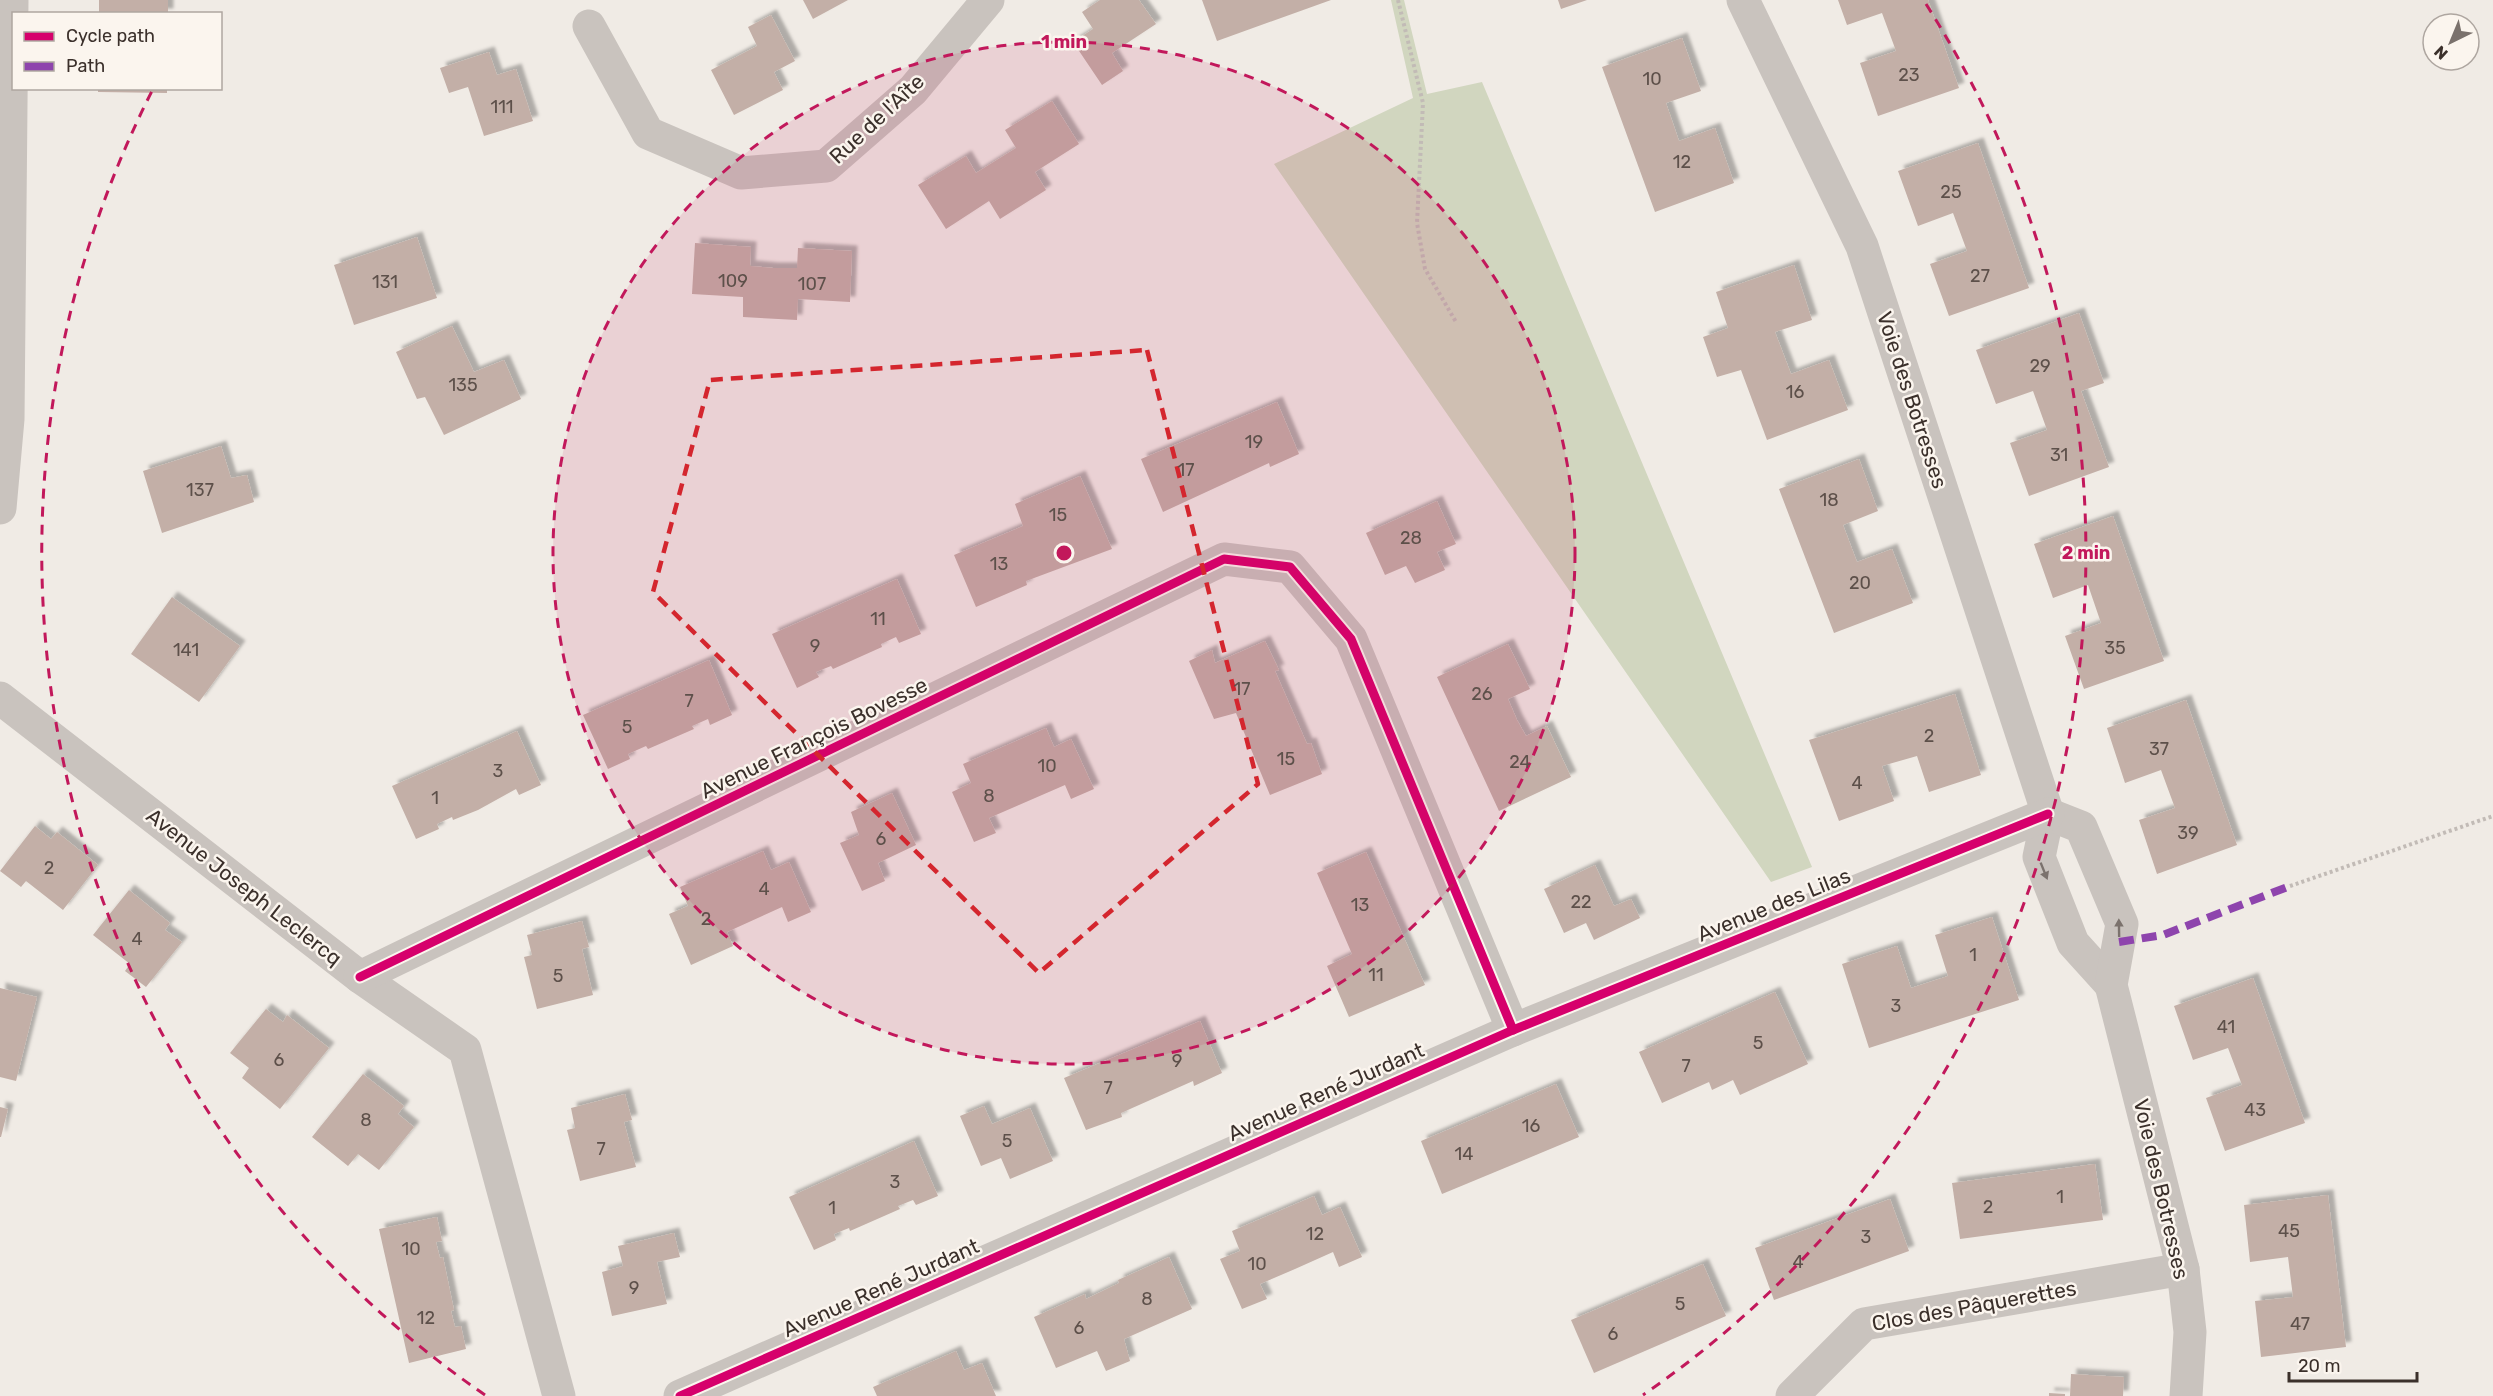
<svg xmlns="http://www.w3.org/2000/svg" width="2493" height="1396" font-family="Rubik,sans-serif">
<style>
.green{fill:#d1d6bf}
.building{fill:#c3afa7;filter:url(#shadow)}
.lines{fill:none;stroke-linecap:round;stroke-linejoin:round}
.path{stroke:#c2bbb6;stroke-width:4;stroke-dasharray:3 3;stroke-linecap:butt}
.street{stroke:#c9c3be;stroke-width:33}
.quiet{stroke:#8e44ad;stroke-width:8;stroke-dasharray:15 8;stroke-linecap:butt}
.cycleway-casing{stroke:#fbf5ee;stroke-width:13}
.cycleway{stroke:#d6006c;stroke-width:9}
.oneway{fill:#7b726d}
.marked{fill:none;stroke:#d62828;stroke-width:4.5;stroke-dasharray:12 8;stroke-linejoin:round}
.ring{fill:none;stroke:#c2185b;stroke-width:3;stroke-dasharray:10 8}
.labels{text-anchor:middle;stroke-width:5;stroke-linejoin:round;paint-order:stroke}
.number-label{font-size:18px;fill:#5d504a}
.street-label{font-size:21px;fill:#3b302b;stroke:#fbf5ee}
.centre{fill:#c2185b;stroke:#fbf5ee;stroke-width:3}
.ring-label{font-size:18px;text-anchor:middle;font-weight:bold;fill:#c2185b;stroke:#fbf5ee;stroke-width:5;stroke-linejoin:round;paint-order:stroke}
</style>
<defs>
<filter id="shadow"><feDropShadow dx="5.5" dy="-5.5" stdDeviation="1.5" flood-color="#0004"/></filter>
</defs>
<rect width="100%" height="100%" fill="#f0ebe5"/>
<!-- green -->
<polygon class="green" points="1391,0 1404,0 1427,94 1482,82 1812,867 1771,882 1274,164 1413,98"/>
<!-- building -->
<g class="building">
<rect x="99" y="0" width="69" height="14"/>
<polygon points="803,0 848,0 813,19"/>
<polygon points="1100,0 1139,0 1156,24 1112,53 1123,71 1102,85 1073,42 1093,29 1082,12"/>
<polygon points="1202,0 1331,0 1217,41"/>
<polygon points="1558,0 1587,0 1561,9"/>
<polygon points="1838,0 1928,0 1959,88 1878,116 1860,63 1896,51 1882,13 1847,25"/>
<polygon points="771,15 795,61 774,72 783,90 734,115 711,70 757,46 748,27"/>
<polygon points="1682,38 1701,91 1666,103 1679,141 1715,128 1734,183 1655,212 1602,67"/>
<polygon points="489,52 497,75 516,69 533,121 484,136 468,87 449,93 440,68"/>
<polygon points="98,88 167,88 167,93 98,92"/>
<polygon points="1052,101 1079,144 1035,172 1046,190 1000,219 989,201 946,229 918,185 966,156 976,173 1016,148 1005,130"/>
<polygon points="1978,143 2029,288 1949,316 1930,264 1967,251 1953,213 1918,226 1898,171"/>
<polygon points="417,237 437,298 354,325 334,265"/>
<polygon points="695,243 751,247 750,266 773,268 797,268 798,248 852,251 850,302 798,299 797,320 743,317 743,297 692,294"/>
<polygon points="1794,265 1812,320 1775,332 1791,374 1829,360 1848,410 1767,440 1741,370 1717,377 1703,337 1728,328 1716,292"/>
<polygon points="2079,313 2104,383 2081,391 2109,467 2029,496 2010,443 2047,430 2033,391 1996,404 1976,350"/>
<polygon points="452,326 474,372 504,360 521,399 444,435 425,397 417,399 396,352"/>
<polygon points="1277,402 1299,454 1270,467 1269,463 1163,512 1141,459"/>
<polygon points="221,446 231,478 247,475 254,502 162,533 143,471"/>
<polygon points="1859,459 1878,511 1843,525 1857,562 1892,549 1913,603 1834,633 1779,489"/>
<polygon points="1080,476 1112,549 1026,581 1027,585 976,607 954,555 1023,526 1015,504"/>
<polygon points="1437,501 1456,544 1437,552 1445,570 1415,583 1406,566 1385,575 1366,533"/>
<polygon points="2113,516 2164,661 2084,689 2065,636 2101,623 2088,585 2053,598 2034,544"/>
<polygon points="897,579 921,634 899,643 896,637 881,644 882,647 833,669 831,666 816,672 819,677 797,688 772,634"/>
<polygon points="172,597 240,646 199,702 131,654"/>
<polygon points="1265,641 1279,670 1275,671 1307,744 1311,743 1322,774 1270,795 1236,713 1214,719 1189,661 1212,650 1215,663"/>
<polygon points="1508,644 1530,689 1508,699 1517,720 1526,736 1547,726 1571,777 1499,811 1437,677"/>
<polygon points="709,660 732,715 710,725 708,719 692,726 694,729 648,749 646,746 628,754 630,759 608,769 583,715"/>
<polygon points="1955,694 1981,775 1929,792 1917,756 1882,766 1894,801 1839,821 1809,740"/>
<polygon points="2186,700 2237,845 2157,874 2139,820 2175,808 2161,770 2125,783 2107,728"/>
<polygon points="1046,728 1054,747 1071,739 1094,789 1071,799 1065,785 989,818 996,833 974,842 952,792 971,783 963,764"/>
<polygon points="517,731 541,785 519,795 516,789 478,810 453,820 452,817 437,824 439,829 416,839 392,786"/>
<polygon points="892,793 916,845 878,863 885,881 862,891 840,843 859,835 851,812"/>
<polygon points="35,826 51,839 57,832 98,865 63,910 26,881 21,887 0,871"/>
<polygon points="763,851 771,870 789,862 811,912 788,922 782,907 727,932 733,946 691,965 669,914 688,906 680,887"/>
<polygon points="1366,852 1425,985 1349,1017 1327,966 1352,954 1317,873"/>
<polygon points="1595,865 1614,906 1631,899 1640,918 1594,940 1586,923 1564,933 1544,889"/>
<polygon points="129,890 170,923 165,930 182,942 146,987 125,971 130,964 93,935"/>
<polygon points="1992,917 2019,1000 1869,1048 1842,964 1897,946 1911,988 1948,976 1935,935"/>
<polygon points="582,921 589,947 582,949 593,995 537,1009 524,957 532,955 527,935"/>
<polygon points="2253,978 2305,1123 2225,1151 2206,1098 2242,1085 2228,1048 2193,1060 2174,1006"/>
<polygon points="0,988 37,997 16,1081 0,1077"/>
<polygon points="1775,992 1808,1064 1740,1095 1733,1080 1712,1090 1709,1082 1662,1103 1639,1052"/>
<polygon points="266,1009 283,1022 287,1015 329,1048 280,1109 242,1078 249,1068 230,1053"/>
<polygon points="1200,1021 1222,1073 1194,1086 1193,1081 1121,1113 1122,1117 1086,1130 1064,1078"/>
<polygon points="363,1074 404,1106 398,1114 414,1127 379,1170 358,1154 348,1166 312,1137"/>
<polygon points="1556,1084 1579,1137 1442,1194 1421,1141"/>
<polygon points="625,1094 632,1120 624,1122 636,1167 580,1181 567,1130 575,1128 571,1108"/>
<polygon points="984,1106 992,1124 1030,1108 1053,1161 1010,1179 1001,1158 981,1166 960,1116"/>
<polygon points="0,1107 8,1109 1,1137 0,1137"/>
<polygon points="914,1141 938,1196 916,1205 913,1200 898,1206 900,1209 850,1231 849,1228 834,1234 836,1240 814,1250 789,1197"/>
<polygon points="2095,1164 2103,1220 1960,1239 1952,1183"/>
<polygon points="2328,1195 2346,1347 2261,1357 2255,1301 2293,1297 2288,1257 2250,1262 2244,1205"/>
<polygon points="1314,1196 1322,1215 1340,1207 1362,1257 1339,1267 1333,1252 1295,1269 1260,1284 1267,1299 1242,1309 1220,1259 1240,1251 1232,1231"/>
<polygon points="1890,1199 1909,1251 1774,1300 1755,1248"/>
<polygon points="437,1217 442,1241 436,1242 440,1258 443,1257 454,1310 451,1311 455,1327 461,1326 466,1349 409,1363 379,1229"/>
<polygon points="674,1233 680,1257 657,1262 667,1304 612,1316 602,1272 623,1266 618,1246"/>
<polygon points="1169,1257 1192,1309 1124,1339 1130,1361 1106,1371 1097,1351 1056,1368 1034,1317 1085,1294 1086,1299 1119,1283 1118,1280"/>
<polygon points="1703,1264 1726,1316 1594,1373 1571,1320"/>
<polygon points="956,1351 964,1370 982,1363 996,1396 877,1396 873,1387"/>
<polygon points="2071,1374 2124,1377 2123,1396 2070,1396"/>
<polygon points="2049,1393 2065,1394 2065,1396 2049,1396"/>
</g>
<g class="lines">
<!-- path -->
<g class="path">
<polyline points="1398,0 1423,103 1417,223 1425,269 1456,322"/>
<polyline points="2290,886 2493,816"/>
</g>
<!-- street -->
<g class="street">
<polyline points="1743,0 1862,246 2048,814 2039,857 2073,943 2111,985"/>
<polyline points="589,26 648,133 741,173 826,166 913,90 988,0"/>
<polyline points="0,508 8,419 12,0"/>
<polyline points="0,698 360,977 465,1050 559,1396"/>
<polyline points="2048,814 2081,827 2122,924 2111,985 2183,1269 2190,1332 2186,1396"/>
<polyline points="360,977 1224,559 1290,567 1351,639 1513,1030"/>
<polyline points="680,1396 1513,1030 2048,814"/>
<polyline points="1792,1396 1864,1324 2183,1269"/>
</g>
<!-- quiet -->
<polyline class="quiet" points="2119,942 2163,935 2290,886"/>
<defs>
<g id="cycleway">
<polyline points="360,977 1224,559 1290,567 1351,639 1513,1030"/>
<polyline points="680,1396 1513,1030 2048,814"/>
</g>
</defs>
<!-- cycleway casing -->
<use href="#cycleway" class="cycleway-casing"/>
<!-- cycleway -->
<use href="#cycleway" class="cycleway"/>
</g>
<!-- one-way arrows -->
<defs><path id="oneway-solid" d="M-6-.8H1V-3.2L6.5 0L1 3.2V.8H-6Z" transform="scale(1.5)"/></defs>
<g class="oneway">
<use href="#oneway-solid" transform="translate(2044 871) rotate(68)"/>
<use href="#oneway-solid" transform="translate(2119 928) rotate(-91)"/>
</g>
<!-- marked area -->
<path class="marked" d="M1147,350L1258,784L1039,973L653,592L710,380Z"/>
<!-- distance rings -->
<circle cx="1064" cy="553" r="511" fill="#c2185b" fill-opacity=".12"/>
<g class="ring">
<circle cx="1064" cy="553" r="511"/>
<path d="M485 1395A1022 1022 0 0 1 153 89M1926 4A1022 1022 0 0 1 1643 1395"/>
</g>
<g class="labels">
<!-- number labels -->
<g class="number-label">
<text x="1909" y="81">23</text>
<text x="1652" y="85">10</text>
<text x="502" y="113">111</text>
<text x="1682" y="168">12</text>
<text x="1951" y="198">25</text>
<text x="1980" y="282">27</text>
<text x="733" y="287">109</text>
<text x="385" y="288">131</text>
<text x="812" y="290">107</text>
<text x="2040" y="372">29</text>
<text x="463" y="391">135</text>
<text x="1795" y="398">16</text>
<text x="1254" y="448">19</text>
<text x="2059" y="461">31</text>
<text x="1186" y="476">17</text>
<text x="200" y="496">137</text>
<text x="1829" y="506">18</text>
<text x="1058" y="521">15</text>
<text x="1411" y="544">28</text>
<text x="999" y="570">13</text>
<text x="1860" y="589">20</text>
<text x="878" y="625">11</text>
<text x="815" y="652">9</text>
<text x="2115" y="654">35</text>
<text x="186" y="656">141</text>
<text x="1242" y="695">17</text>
<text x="1482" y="700">26</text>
<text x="689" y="707">7</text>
<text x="627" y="733">5</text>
<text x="1929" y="742">2</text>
<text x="2159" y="755">37</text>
<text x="1286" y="765">15</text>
<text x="1520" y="768">24</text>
<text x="1047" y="772">10</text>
<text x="498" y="777">3</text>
<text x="1857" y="789">4</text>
<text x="989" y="802">8</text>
<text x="435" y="804">1</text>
<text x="2188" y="839">39</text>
<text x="881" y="845">6</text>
<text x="49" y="874">2</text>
<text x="764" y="895">4</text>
<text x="1581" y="908">22</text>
<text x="1360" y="911">13</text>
<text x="706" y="925">2</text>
<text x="137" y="945">4</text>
<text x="1973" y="961">1</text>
<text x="1376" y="981">11</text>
<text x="558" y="982">5</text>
<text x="1896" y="1012">3</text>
<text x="2226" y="1033">41</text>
<text x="1758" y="1049">5</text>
<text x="279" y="1066">6</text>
<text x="1177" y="1067">9</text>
<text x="1686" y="1072">7</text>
<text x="1108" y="1094">7</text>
<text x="2255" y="1116">43</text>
<text x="366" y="1126">8</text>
<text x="1531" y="1132">16</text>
<text x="1007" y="1147">5</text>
<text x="601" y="1155">7</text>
<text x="1464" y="1160">14</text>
<text x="895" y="1188">3</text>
<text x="2060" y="1203">1</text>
<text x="1988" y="1213">2</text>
<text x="832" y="1214">1</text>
<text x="2289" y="1237">45</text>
<text x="1315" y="1240">12</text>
<text x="1866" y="1243">3</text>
<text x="411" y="1255">10</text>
<text x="1798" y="1268">4</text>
<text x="1257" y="1270">10</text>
<text x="634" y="1294">9</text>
<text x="1147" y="1305">8</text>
<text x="1680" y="1310">5</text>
<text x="426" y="1324">12</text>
<text x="2300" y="1330">47</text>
<text x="1079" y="1334">6</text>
<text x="1613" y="1340">6</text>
</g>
<!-- street labels -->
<g class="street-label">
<text transform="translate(877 119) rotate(-43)" y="7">Rue de l'Aîte</text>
<text transform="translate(1912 400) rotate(72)" y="7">Voie des Botresses</text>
<text transform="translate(814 738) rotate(-26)" y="7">Avenue François Bovesse</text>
<text transform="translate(244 887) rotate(38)" y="7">Avenue Joseph Leclercq</text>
<text transform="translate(1774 905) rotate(-22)" y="7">Avenue des Lilas</text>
<text transform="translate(1326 1092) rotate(-24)" y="7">Avenue René Jurdant</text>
<text transform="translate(2161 1189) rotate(77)" y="7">Voie des Botresses</text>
<text transform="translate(881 1288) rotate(-24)" y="7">Avenue René Jurdant</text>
<text transform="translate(1974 1306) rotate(-10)" y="7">Clos des Pâquerettes</text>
</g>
</g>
<circle cx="1064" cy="553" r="9" class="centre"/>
<g class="ring-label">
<text x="1064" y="48">1 min</text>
<text x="2086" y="559">2 min</text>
</g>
<!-- legend -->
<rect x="12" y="12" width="210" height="78" fill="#fbf5ee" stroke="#aea6a0" stroke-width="1.5"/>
<rect x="24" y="32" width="30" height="9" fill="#d6006c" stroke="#aea6a0" stroke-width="1.5"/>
<text x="66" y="42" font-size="18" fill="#3b302b">Cycle path</text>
<rect x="24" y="62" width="30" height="9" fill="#8e44ad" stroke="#aea6a0" stroke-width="1.5"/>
<text x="66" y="72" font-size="18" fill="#3b302b">Path</text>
<!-- north arrow -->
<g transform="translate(2451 42) rotate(223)"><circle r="28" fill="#fbf5ee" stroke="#aea6a0" stroke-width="1.5"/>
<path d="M0-4.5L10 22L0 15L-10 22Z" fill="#7a716c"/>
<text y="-9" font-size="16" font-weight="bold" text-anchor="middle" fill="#3b302b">N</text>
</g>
<!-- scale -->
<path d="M2289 1372v9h128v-9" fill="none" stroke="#3b302b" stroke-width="3"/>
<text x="2298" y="1372" font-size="18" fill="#3b302b" stroke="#fbf5ee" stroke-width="4.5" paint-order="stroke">20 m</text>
</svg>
